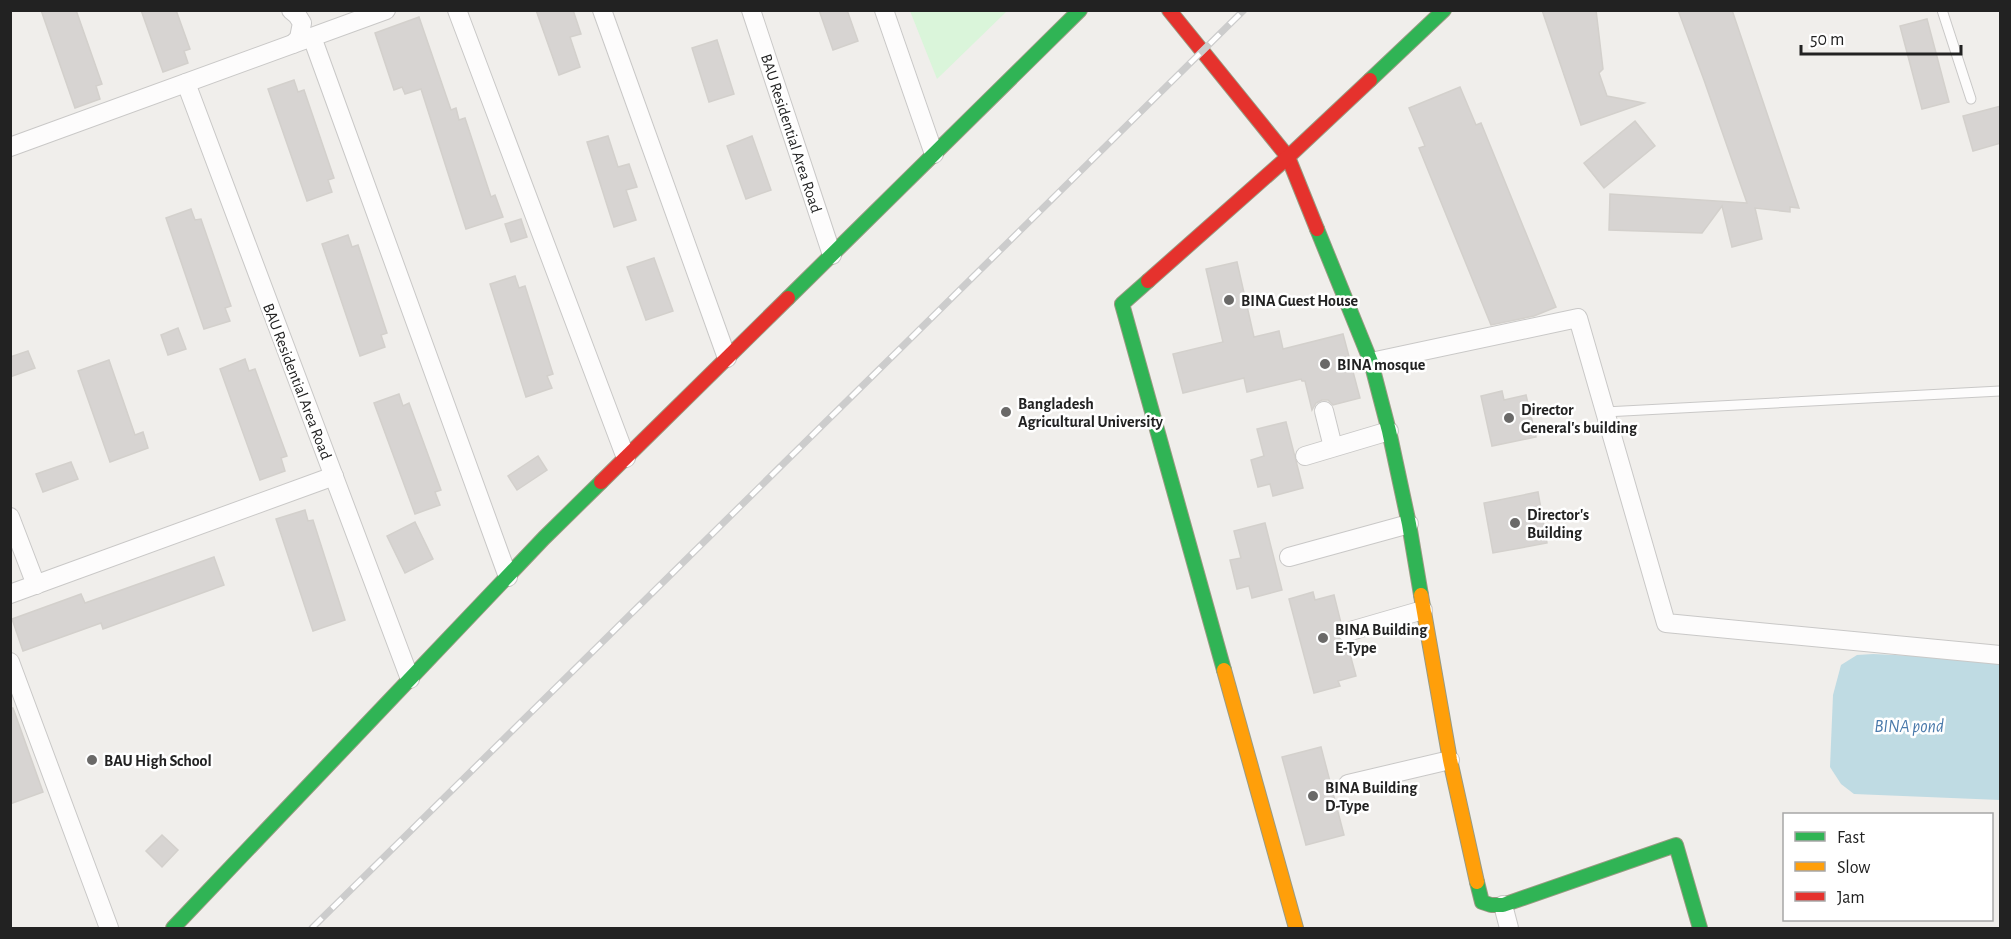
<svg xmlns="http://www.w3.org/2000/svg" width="2011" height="939" font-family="'Alegreya Sans',sans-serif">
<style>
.park{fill:#daf5da}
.water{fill:#bfdbe3}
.building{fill:#d7d4d2;stroke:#d3d0cc;stroke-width:1.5}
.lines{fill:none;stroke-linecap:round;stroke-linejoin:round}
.lane-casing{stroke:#c9c8c7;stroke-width:11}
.street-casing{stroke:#c9c8c7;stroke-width:20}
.fast-casing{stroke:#999a82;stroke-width:16}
.slow-casing{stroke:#999a82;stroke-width:16}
.jam-casing{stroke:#999a82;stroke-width:16}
.lane{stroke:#fdfcfc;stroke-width:9}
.street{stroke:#fdfcfc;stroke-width:18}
.fast{stroke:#30b455;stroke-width:14}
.slow{stroke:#ff9f0a;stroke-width:14}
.jam{stroke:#e5322d;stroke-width:14}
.rail-casing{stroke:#ccc;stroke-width:7}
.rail{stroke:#fff;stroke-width:4.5;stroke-dasharray:14;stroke-linecap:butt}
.poi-dot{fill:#6a6968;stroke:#fff;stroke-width:2}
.labels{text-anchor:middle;stroke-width:5;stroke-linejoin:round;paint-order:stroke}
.street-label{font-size:16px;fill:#222;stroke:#fff}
.poi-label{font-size:16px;font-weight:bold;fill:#222;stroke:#fff;text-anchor:start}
.water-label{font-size:18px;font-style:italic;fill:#4a7aab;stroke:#fff}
</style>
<rect width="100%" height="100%" fill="#f0eeeb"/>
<!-- park -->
<polygon class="park" points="910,11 1007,11 937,79"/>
<!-- water -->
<polygon class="water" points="1873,654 2000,660 2000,800 1854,794 1841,784 1830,767 1833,695 1841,665 1857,655"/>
<!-- building -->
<g class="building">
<polygon points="41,10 76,10 102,84 96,86 100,99 75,108"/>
<polygon points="141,10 176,10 190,49 184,51 188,63 163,72"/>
<polygon points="536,10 573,10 581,34 570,37 580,67 559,75"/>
<polygon points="819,10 847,10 858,41 833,50"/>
<polygon points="1542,10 1596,10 1603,69 1599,73 1607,96 1644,103 1581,125"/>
<polygon points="1678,10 1732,10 1799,208 1790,207 1790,212 1755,208 1762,239 1732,247 1722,206 1702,233 1609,230 1610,194 1747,203 1704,80"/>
<polygon points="419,17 451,110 456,108 459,120 465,118 491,197 495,195 503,217 466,229 421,89 405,94 402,87 394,90 375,33"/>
<polygon points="1927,19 1949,102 1922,109 1900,26"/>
<polygon points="717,40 734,94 709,102 692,48"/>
<polygon points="294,80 298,92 304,90 334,178 328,180 332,192 307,201 268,89"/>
<polygon points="1460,87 1476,125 1481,123 1556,307 1534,316 1491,325 1419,148 1425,146 1409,108"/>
<polygon points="2001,106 2001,143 1973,151 1963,116"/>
<polygon points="1635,121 1655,146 1604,188 1584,163"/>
<polygon points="608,136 618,167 629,164 637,187 626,190 636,220 614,227 587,142"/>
<polygon points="752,136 771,190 746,199 727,146"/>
<polygon points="191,209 195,220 201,219 231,306 225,308 230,321 204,329 166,218"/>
<polygon points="521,219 527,237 511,242 505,224"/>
<polygon points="348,235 352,247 358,245 387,333 381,335 385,347 360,356 322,244"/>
<polygon points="654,258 673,311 646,320 627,267"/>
<polygon points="1237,262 1254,337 1279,331 1283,349 1343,334 1360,398 1333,405 1328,400 1322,400 1316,403 1312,410 1305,381 1302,381 1301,379 1247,392 1244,378 1183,393 1173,354 1223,342 1206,269"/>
<polygon points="515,276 519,288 525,286 553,374 547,376 552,388 526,397 490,284"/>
<polygon points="178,328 186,349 168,355 161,335"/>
<polygon points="28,351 35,368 10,377 10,357"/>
<polygon points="245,359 249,371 255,369 287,456 281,458 285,471 260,480 220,369"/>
<polygon points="109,360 135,435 143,432 148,448 110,462 78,371"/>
<polygon points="1502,391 1504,400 1526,395 1536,437 1492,446 1481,396"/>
<polygon points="399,394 403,406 409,403 441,490 435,492 440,505 415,514 374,403"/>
<polygon points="1286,422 1303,488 1273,496 1270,484 1258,487 1251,460 1264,456 1257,429"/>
<polygon points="538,456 547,470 517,490 508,476"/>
<polygon points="71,462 78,479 43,492 36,474"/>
<polygon points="1538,492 1547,543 1493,553 1484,503"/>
<polygon points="305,510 308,521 313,520 345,620 313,631 276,519"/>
<polygon points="415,522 433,559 405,573 387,536"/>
<polygon points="1265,523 1282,590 1252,598 1249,586 1237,589 1230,560 1241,558 1234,531"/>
<polygon points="214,557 224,585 103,629 101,623 23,651 12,619 81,594 85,603"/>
<polygon points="1313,592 1315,600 1334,595 1341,623 1336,629 1336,635 1340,640 1347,643 1356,676 1338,681 1340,686 1314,693 1289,599"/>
<polygon points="10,708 13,708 43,792 10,804"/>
<polygon points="1321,747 1344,835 1306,845 1282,757"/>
<polygon points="162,835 178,850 162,867 146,851"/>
</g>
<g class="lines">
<defs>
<g id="lane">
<polyline points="1942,10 1971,99"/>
<polyline points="1605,412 2000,391"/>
</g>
<g id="street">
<polyline points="291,10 297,15 302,23 299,38 293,44"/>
<polyline points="457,10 626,458"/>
<polyline points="602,10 727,358"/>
<polyline points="751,10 832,255"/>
<polyline points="884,10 934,154"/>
<polyline points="312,37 508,577"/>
<polyline points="186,83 410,679"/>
<polyline points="10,147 386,10"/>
<polyline points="1371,362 1578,318 1666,623 2000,655"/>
<polyline points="1324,411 1333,447"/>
<polyline points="1305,456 1389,431"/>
<polyline points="10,517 36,585"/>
<polyline points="1289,557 1409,524"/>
<polyline points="10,594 334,476"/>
<polyline points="1347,632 1423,610"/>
<polyline points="10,662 109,928"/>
<polyline points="1348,784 1450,760"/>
<polyline points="1503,905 1509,928"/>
</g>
<g id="fast">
<polyline points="1370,80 1444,10"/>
<polyline points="1317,229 1371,362 1389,431 1409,524 1421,595"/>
<polyline points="1148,281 1122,304 1224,670"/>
<polyline points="788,298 1080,10"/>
<polyline points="1477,882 1482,902 1491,905 1503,905 1676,845 1700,928"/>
<polyline points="173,928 544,538 601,482"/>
</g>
<g id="slow">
<polyline points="1421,595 1450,760 1477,882"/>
<polyline points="1224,670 1296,928"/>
</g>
<g id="jam">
<polyline points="1169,10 1288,157 1317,229"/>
<polyline points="1148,281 1288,157 1370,80"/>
<polyline points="601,482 788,298"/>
</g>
</defs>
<!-- lane casing -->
<use href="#lane" class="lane-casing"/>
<!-- street casing -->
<use href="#street" class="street-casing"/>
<!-- fast casing -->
<use href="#fast" class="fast-casing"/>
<!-- slow casing -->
<use href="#slow" class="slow-casing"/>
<!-- jam casing -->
<use href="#jam" class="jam-casing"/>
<!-- lane -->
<use href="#lane" class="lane"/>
<!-- street -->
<use href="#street" class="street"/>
<!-- fast -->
<use href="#fast" class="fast"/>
<!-- slow -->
<use href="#slow" class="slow"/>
<!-- jam -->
<use href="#jam" class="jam"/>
<defs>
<polyline id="rail" points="312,928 1244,10"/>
</defs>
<!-- rail casing -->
<use href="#rail" class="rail-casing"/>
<!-- rail -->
<use href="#rail" class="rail"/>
</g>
<!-- markers -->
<g class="poi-dot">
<circle cx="1229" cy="300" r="6"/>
<circle cx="1325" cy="364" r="6"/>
<circle cx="1006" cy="412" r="6"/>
<circle cx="1509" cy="418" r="6"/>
<circle cx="1515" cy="523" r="6"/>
<circle cx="1323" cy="638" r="6"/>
<circle cx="92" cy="760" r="6"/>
<circle cx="1313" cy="796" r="6"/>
</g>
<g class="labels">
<!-- street labels -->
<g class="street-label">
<text transform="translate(792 133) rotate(72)" y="6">BAU Residential Area Road</text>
<text transform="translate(298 381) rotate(69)" y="6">BAU Residential Area Road</text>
</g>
<!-- poi labels -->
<g class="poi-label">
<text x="1241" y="306">BINA Guest House</text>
<text x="1337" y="370">BINA mosque</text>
<text x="1018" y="409">Bangladesh<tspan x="1018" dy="18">Agricultural University</tspan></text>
<text x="1521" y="415">Director<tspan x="1521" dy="18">General's building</tspan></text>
<text x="1527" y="520">Director's<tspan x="1527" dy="18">Building</tspan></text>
<text x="1335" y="635">BINA Building<tspan x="1335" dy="18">E-Type</tspan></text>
<text x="104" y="766">BAU High School</text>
<text x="1325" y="793">BINA Building<tspan x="1325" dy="18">D-Type</tspan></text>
</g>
<!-- water labels -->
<g class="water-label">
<text x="1909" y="732">BINA pond</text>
</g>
</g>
<!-- border -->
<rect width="2011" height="939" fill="none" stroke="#222222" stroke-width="24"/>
<!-- legend -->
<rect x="1783" y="813" width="210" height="108" fill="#ffffff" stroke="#a7a7a7" stroke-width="1.5"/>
<rect x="1795" y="832" width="30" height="9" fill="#30b455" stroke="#a7a7a7" stroke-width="1.5"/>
<text x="1837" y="843" font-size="18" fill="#222222">Fast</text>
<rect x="1795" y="862" width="30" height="9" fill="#ff9f0a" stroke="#a7a7a7" stroke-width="1.5"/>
<text x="1837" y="873" font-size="18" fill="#222222">Slow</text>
<rect x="1795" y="892" width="30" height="9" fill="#e5322d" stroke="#a7a7a7" stroke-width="1.5"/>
<text x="1837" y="903" font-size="18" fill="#222222">Jam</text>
<!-- scale -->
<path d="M1801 45v9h160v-9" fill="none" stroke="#222222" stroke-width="3"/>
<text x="1810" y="45" font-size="18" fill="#222222" stroke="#ffffff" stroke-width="4.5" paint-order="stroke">50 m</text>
</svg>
